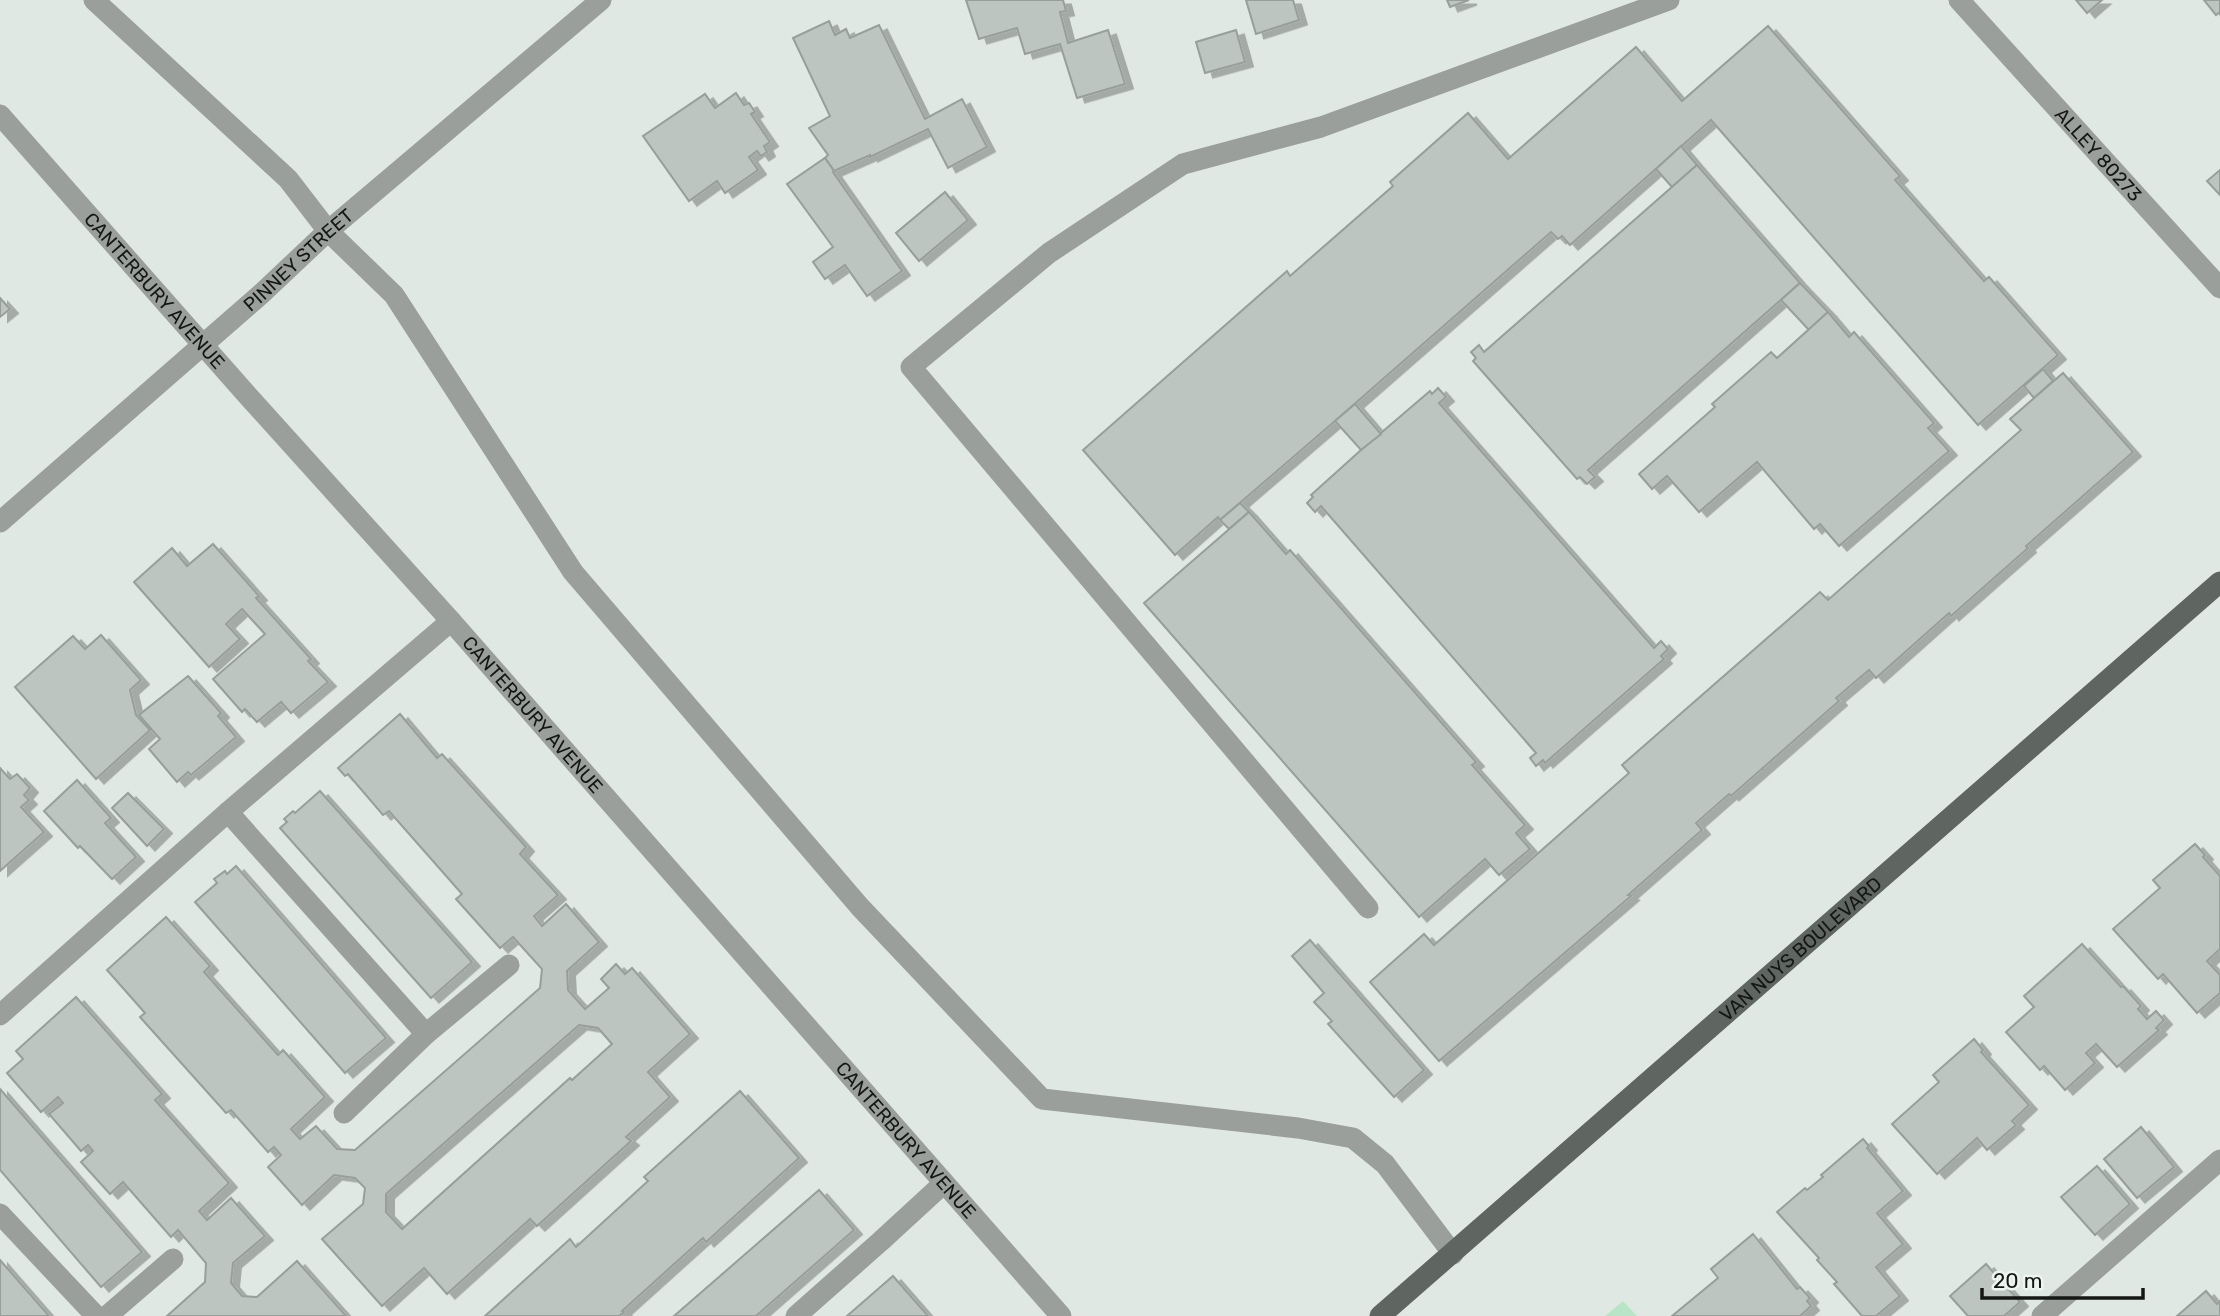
<svg xmlns="http://www.w3.org/2000/svg" width="2220" height="1316" font-family="Rubik,sans-serif">
<style>
.green{fill:#b9e4c8}
.building{fill:#bcc5bf;stroke:#969f99;stroke-width:2;fill-rule:evenodd;filter:url(#shadow)}
.lines{fill:none;stroke-linecap:round;stroke-linejoin:round}
.service{stroke:#9b9f9c;stroke-width:21}
.minor{stroke:#9b9f9c;stroke-width:21}
.primary{stroke:#5f6561;stroke-width:21}
.labels{text-anchor:middle;stroke-width:7;stroke-linejoin:round;paint-order:stroke}
.street-label{font-size:19px;fill:#141715;stroke:#ecf5ef}
</style>
<defs>
<filter id="shadow"><feDropShadow dx="8" dy="4.5" stdDeviation="0" flood-color="#0004"/></filter>
</defs>
<rect width="100%" height="100%" fill="#dfe8e2"/>
<!-- green -->
<polygon class="green" points="1623,1301 1637,1316 1605,1316"/>
<!-- building -->
<g class="building">
<polygon points="966,0 1063,0 1066,11 1060,12 1068,43 1108,30 1125,84 1077,98 1060,44 1025,54 1017,28 979,39"/>
<polygon points="1246,0 1293,0 1299,20 1256,34"/>
<polygon points="1447,0 1469,0 1450,7"/>
<polygon points="2076,0 2102,0 2087,13"/>
<polygon points="2204,0 2220,0 2220,12 2216,15"/>
<polygon points="829,21 835,35 846,29 850,38 879,25 925,119 962,99 987,147 948,168 928,129 870,157 870,155 834,171 825,158 828,155 809,128 830,116 793,38"/>
<polygon points="1768,26 1900,176 1895,180 1984,281 1989,277 2058,355 1978,425 1711,120 1570,245 1562,236 1558,239 1551,232 1335,421 1220,520 1218,517 1175,555 1083,450 1287,271 1290,276 1393,186 1390,182 1468,113 1508,159 1636,47 1682,101"/>
<polygon points="1236,30 1245,62 1205,73 1196,42"/>
<polygon points="736,93 744,105 749,103 755,112 751,114 770,142 764,146 767,152 761,156 757,151 749,157 758,170 725,193 717,181 689,201 643,136 705,94 715,108"/>
<polygon points="1681,146 1697,165 1672,187 1656,169"/>
<polygon points="825,158 834,171 833,172 902,271 867,296 845,265 825,279 813,262 833,247 787,184"/>
<polygon points="1697,165 1800,283 1588,470 1595,477 1587,484 1580,477 1577,479 1473,361 1476,358 1471,352 1479,345 1484,352"/>
<polygon points="2220,170 2220,195 2207,181"/>
<polygon points="945,192 968,220 919,261 896,233"/>
<polygon points="1800,283 1828,312 1809,330 1781,300"/>
<polygon points="0,298 10,309 0,317"/>
<polygon points="1828,312 1849,337 1854,332 1934,423 1928,428 1949,451 1839,546 1820,524 1814,529 1757,462 1699,512 1667,476 1652,489 1639,474 1715,407 1712,404 1771,352 1777,358"/>
<polygon points="2043,369 2053,381 2034,398 2024,386"/>
<polygon points="2063,373 2133,452 2026,546 2028,548 1951,616 1949,613 1876,678 1869,670 1836,698 1839,701 1731,796 1729,794 1696,823 1702,830 1628,895 1631,896 1439,1061 1370,982 1424,934 1434,945 1629,773 1622,765 1820,592 1828,600 2021,430 2010,419"/>
<polygon points="1438,388 1446,397 1439,403 1654,648 1661,641 1668,649 1661,656 1664,659 1545,763 1543,760 1536,766 1530,758 1536,753 1321,506 1315,512 1307,503 1313,497 1311,495 1361,450 1430,391 1432,394"/>
<polygon points="1355,404 1381,434 1361,450 1335,421"/>
<polygon points="1240,503 1249,512 1229,529 1220,520"/>
<polygon points="1249,512 1286,554 1290,550 1476,762 1472,765 1525,825 1516,833 1530,849 1499,875 1485,859 1419,917 1144,603"/>
<polygon points="213,544 259,596 256,598 311,659 308,661 328,682 291,713 281,702 257,722 245,709 242,712 213,679 265,634 242,609 226,624 240,639 209,667 134,582 172,548 187,566"/>
<polygon points="101,635 141,680 130,690 136,715 150,730 96,779 15,687 73,636 85,649"/>
<polygon points="188,676 221,713 218,716 236,737 191,775 188,772 177,782 149,749 160,739 139,715"/>
<path d="M400,714L437,758L442,754L526,847L520,854L558,895L534,916L542,926L566,904L599,942L567,971L568,990L585,1009L609,988L601,979L616,964L625,974L632,968L690,1034L648,1072L670,1097L626,1137L631,1141L537,1226L530,1219L447,1294L424,1268L382,1306L322,1239L363,1204L365,1188L355,1178L334,1175L302,1205L268,1167L281,1155L274,1147L268,1152L231,1110L226,1113L140,1017L145,1013L107,970L166,917L210,966L204,972L278,1055L283,1050L325,1097L291,1129L300,1139L316,1126L337,1149L355,1150L540,988L542,969L513,937L500,948L456,899L462,894L389,811L383,815L348,774L345,776L338,768ZM579,1025L598,1028L612,1044L572,1080L570,1078L402,1229L386,1212V1194Z"/>
<polygon points="0,768 10,779 17,774 30,788 24,795 29,800 21,807 44,832 0,871"/>
<polygon points="77,780 111,818 105,823 136,857 112,879 80,846 78,848 44,811"/>
<polygon points="320,791 472,962 431,998 280,828 287,822 284,819 293,811 295,813"/>
<polygon points="128,793 164,829 147,846 112,808"/>
<polygon points="2195,844 2205,855 2203,857 2220,876 2220,949 2207,961 2220,975 2220,993 2197,1013 2163,974 2158,979 2113,929 2160,888 2153,880"/>
<polygon points="236,866 386,1038 345,1073 195,902 217,883 214,879 225,871 227,874"/>
<polygon points="1310,940 1424,1070 1394,1097 1328,1024 1332,1021 1314,1002 1324,993 1292,956"/>
<polygon points="2082,944 2121,987 2123,986 2141,1006 2138,1009 2147,1019 2156,1011 2164,1020 2156,1028 2159,1030 2117,1067 2096,1044 2086,1053 2095,1063 2065,1090 2044,1066 2040,1070 2006,1032 2034,1007 2024,996"/>
<polygon points="76,997 162,1094 155,1100 229,1183 199,1211 207,1220 231,1198 265,1236 233,1263 231,1283 242,1296 257,1297 297,1261 346,1316 167,1316 205,1282 206,1263 178,1230 171,1237 123,1182 110,1194 81,1162 93,1151 88,1145 81,1151 49,1114 63,1103 58,1097 41,1112 7,1073 23,1059 16,1051"/>
<polygon points="1974,1039 1983,1050 1981,1052 2029,1105 2012,1121 2016,1125 1987,1150 1977,1138 1937,1174 1892,1124 1939,1082 1933,1075"/>
<polygon points="0,1089 142,1252 101,1287 0,1170"/>
<polygon points="740,1091 799,1158 706,1242 703,1238 622,1311 624,1312 619,1316 485,1316 570,1239 576,1247 648,1181 644,1177"/>
<polygon points="2141,1127 2174,1167 2137,1198 2104,1159"/>
<polygon points="1863,1139 1869,1146 1867,1148 1903,1191 1877,1213 1903,1244 1876,1267 1900,1296 1876,1316 1862,1316 1834,1284 1837,1282 1817,1260 1819,1258 1777,1212 1805,1188 1807,1190 1823,1177 1821,1175"/>
<polygon points="2097,1166 2130,1204 2095,1235 2061,1197"/>
<polygon points="819,1190 854,1230 756,1316 674,1316"/>
<polygon points="1753,1234 1797,1289 1800,1287 1810,1298 1807,1301 1811,1306 1800,1316 1672,1316 1718,1278 1711,1269"/>
<polygon points="0,1260 49,1316 0,1316"/>
<polygon points="1986,1264 2020,1302 2004,1316 1968,1316 1950,1296"/>
<polygon points="893,1276 928,1316 847,1316"/>
<polygon points="2206,1291 2217,1304 2220,1301 2220,1316 2177,1316"/>
</g>
<g class="lines">
<!-- service -->
<g class="service">
<polyline points="94,0 288,179 328,231 394,295 573,572 860,907 1042,1099 1298,1128 1353,1138 1385,1164 1453,1254"/>
<path id="s1" d="M1959,0L2220,288"/>
<polyline points="228,812 426,1034 509,965"/>
<polyline points="1368,908 911,367 1049,253 1183,164 1321,127 1669,0"/>
<polyline points="0,1015 228,812 451,621"/>
<polyline points="344,1113 426,1034"/>
<polyline points="0,1214 96,1316"/>
<polyline points="107,1316 173,1259"/>
<polyline points="796,1316 882,1240"/>
<polyline points="2042,1316 2220,1160"/>
</g>
<!-- minor -->
<g class="minor">
<path id="s2" d="M0,115L248,396L451,621L1061,1316"/>
<path id="s3" d="M0,522L260,295L328,231L601,0"/>
<polyline points="882,1240 944,1183"/>
</g>
<!-- primary -->
<path class="primary" id="s4" d="M1380,1316L2220,582"/>
</g>
<g class="labels">
<!-- street labels -->
<g class="street-label">
<text dy="7" stroke="none"><textPath href="#s1" startOffset="208">ALLEY 80273</textPath></text>
<text dy="7" stroke="none"><textPath href="#s3" startOffset="397">PINNEY STREET</textPath></text>
<text dy="7" stroke="none"><textPath href="#s2" startOffset="234">CANTERBURY AVENUE</textPath></text>
<text dy="7" stroke="none"><textPath href="#s2" startOffset="802">CANTERBURY AVENUE</textPath></text>
<text dy="7" stroke="none"><textPath href="#s4" startOffset="558">VAN NUYS BOULEVARD</textPath></text>
<text dy="7" stroke="none"><textPath href="#s2" startOffset="1368">CANTERBURY AVENUE</textPath></text>
</g>
</g>
<!-- scale -->
<path d="M1982 1288v10h161v-10" fill="none" stroke="#141715" stroke-width="3.5"/>
<text x="1993" y="1288" font-size="21" fill="#141715" stroke="#ecf5ef" stroke-width="5" paint-order="stroke">20 m</text>
</svg>
